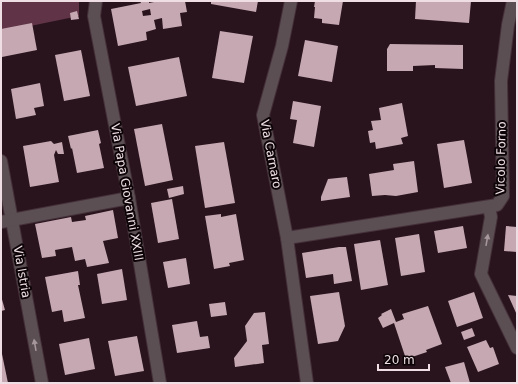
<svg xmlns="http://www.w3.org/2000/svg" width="518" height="384" font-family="'DejaVu Sans',sans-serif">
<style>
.green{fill:#603446}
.building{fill:#c5a8b2;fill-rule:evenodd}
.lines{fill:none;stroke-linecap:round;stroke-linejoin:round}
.street-casing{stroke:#453039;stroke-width:14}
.street{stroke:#5b4f53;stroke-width:12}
.oneway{fill:#a5979c}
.labels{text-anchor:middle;stroke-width:4;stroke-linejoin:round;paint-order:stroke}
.street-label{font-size:12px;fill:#efdfe4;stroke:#0c0407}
</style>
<rect width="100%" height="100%" fill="#29141d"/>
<!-- green -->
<polygon class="green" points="1,1 79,1 79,16 1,32"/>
<!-- building -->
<g class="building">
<path d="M140,1H149V3L159,1H185L187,12L180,13L182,26L163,29L162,18L154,20L156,29L146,32L147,40L118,46L111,9L141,3ZM150,9L151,15L143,16L142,11Z"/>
<polygon points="211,1 258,1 256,12 211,4"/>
<polygon points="315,1 343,1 339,25 322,23 322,19 314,18 315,7 314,7"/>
<polygon points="416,1 471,1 469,23 415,19"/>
<polygon points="77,11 79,19 71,20 70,13"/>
<polygon points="32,23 37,50 2,57 1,29"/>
<polygon points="220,31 253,36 244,83 212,78"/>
<polygon points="305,40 338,46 332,82 298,76"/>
<polygon points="390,44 463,45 463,69 435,68 435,65 413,66 413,71 387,71 387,49"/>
<polygon points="81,50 90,96 64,101 55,55"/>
<polygon points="179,57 187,96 136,106 128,67"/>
<polygon points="40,83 44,106 34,108 36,115 16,119 11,89"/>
<polygon points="293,101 321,106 314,147 293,143 297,120 290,119"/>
<polygon points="402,103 408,136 401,138 403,144 376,149 375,142 370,143 368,131 373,130 371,121 381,120 379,108"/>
<polygon points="162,124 173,180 145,186 134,129"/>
<polygon points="98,130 101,143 99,144 104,168 77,173 72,148 71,149 68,136"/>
<polygon points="464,140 472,183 444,188 437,144"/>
<polygon points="51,141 54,144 62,142 64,154 58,154 56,150 54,155 59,182 30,187 23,146"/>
<polygon points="224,142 235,203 205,208 195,146"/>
<polygon points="414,161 418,192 396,196 385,195 372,196 369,174 394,170 393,164"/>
<polygon points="347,177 350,197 321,201 321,197 328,179"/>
<polygon points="183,186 184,194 169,198 167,189"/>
<polygon points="172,199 179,239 158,243 151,203"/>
<polygon points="113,210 118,238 103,241 109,263 87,267 85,259 75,261 72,247 55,250 56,256 42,258 35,224 71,217 72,222 86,220 85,216"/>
<polygon points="221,214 221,217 236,214 244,260 229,263 230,266 214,269 205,216"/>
<polygon points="463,226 467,248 438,253 434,231"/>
<polygon points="506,226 517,227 517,252 504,251"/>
<polygon points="419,234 425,272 401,276 395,238"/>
<polygon points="380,240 388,285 361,290 354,244"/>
<polygon points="339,247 346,247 352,281 334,284 333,274 306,278 302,253"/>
<polygon points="186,258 190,284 168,288 163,262"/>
<polygon points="122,269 127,300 102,304 97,274"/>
<polygon points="78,271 80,285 78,285 85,318 64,322 62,310 52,312 45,277"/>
<polygon points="339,292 345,326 338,341 318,344 310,296"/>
<polygon points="474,292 483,318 457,327 448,301"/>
<polygon points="508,295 517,296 517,315"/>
<polygon points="1,296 5,310 1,311"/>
<polygon points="225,302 227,315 211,317 209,304"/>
<polygon points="428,306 442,344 426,350 427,352 406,359 394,323 383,328 378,318 382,315 381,314 391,309 396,322 404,319 402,314"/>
<polygon points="265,312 269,344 262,345 264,363 235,367 234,358 247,341 245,326 254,313"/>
<polygon points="197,321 200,337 208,336 210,348 177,353 172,325"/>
<polygon points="472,328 475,336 464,340 461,332"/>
<polygon points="137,336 144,371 115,376 108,341"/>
<polygon points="89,338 95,369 65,375 59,344"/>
<polygon points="486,340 490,348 493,347 499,364 478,372 467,347"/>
<polygon points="1,354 2,354 8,383 1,383"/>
<polygon points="464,362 470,383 451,383 445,367"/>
</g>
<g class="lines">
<defs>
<g id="street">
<polyline points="96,1 94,16 129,198 160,383"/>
<polyline points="291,1 282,46 263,115 287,238 307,383"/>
<polyline points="1,161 42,383"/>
<polyline points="489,207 491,217 481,274 517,348"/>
<polyline points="1,222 129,198"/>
<polyline points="287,238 497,205 503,196 501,81 508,25 513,1"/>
</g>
</defs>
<!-- street casing -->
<use href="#street" class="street-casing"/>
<!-- street -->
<use href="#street" class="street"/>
</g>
<!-- one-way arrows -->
<defs><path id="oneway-solid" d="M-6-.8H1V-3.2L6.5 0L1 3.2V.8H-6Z"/></defs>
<g class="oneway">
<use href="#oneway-solid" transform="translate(487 240) rotate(-80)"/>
<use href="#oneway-solid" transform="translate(35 345) rotate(-100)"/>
</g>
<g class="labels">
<!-- street labels -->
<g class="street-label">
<text transform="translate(271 154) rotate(79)" y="4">Via Carnaro</text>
<text transform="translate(501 158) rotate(-89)" y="4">Vicolo Forno</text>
<text transform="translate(127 192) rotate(80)" y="4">Via Papa Giovanni XXIII</text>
<text transform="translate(22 272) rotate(80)" y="4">Via Istria</text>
</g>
</g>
<!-- border -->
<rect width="518" height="384" fill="none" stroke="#efdfe4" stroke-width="4"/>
<!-- scale -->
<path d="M378 364v6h51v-6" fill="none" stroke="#efdfe4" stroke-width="2"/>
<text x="384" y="364" font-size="12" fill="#efdfe4" stroke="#0c0407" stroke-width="3" paint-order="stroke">20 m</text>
</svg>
